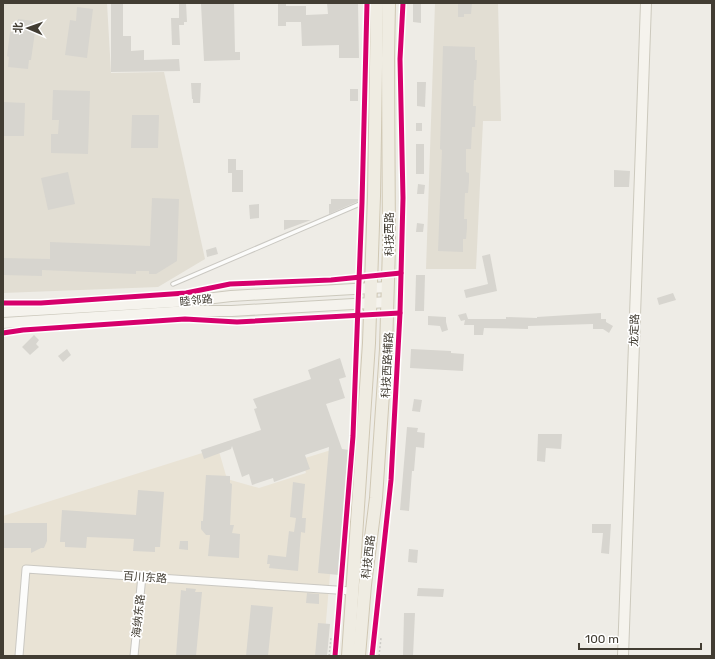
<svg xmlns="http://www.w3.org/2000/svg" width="715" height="659" font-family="Rubik,'Noto Sans SC',sans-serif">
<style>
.residential{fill:#e2ded3}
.education{fill:#e9e3d5}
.building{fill:#d7d5cf}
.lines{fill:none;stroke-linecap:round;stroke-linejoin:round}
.lane-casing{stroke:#cac8c2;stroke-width:5.5}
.street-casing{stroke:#cac8c2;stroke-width:9}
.secondary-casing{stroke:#ccc9bd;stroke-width:12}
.primary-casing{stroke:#d0c8b4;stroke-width:14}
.path{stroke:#cccac6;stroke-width:1.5;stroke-dasharray:2 2;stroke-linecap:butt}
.lane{stroke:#fcfcfb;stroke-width:3.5}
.street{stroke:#fcfcfb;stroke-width:7}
.secondary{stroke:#f5f3ed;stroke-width:10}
.primary{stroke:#efece2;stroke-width:12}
.cycleway-casing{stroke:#fff;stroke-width:8}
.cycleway{stroke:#d6006c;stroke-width:5}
.labels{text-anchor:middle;stroke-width:3.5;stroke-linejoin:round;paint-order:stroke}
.street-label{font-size:11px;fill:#423d33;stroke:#fff}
</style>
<rect width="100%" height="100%" fill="#eeece6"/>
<!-- residential -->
<g class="residential">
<polygon points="3,3 107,3 111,73 164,72 205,259 158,287 3,293"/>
<polygon points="435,3 498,3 501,121 483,121 476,269 426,269"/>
</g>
<!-- education -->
<polygon class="education" points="341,447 323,656 3,656 3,516 218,448 227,479 259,488 306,473 302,459"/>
<!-- building -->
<g class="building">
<polygon points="111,3 123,3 123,36 131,36 131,51 144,50 144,60 179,59 180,71 111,72"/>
<polygon points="179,3 186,3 187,22 184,22 184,25 179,25 180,45 172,45 171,18 179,18"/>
<polygon points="224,3 234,3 235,52 240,52 240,60 204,61 201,4"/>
<polygon points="278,3 286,3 286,6 306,6 306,15 328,14 327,3 358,3 359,58 339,58 339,45 302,46 301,22 286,22 286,26 278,26"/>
<polygon points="413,3 421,3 421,23 413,22"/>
<polygon points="458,3 472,3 471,14 464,14 464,17 458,17"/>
<polygon points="77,7 93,9 87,58 65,55 70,20 76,21"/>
<polygon points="18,19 33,21 32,32 35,32 31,60 29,60 28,69 8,67 9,57 7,56 10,32 17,32"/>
<polygon points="443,46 475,47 475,60 477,60 476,80 474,80 473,106 476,106 475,127 472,127 471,149 466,149 466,172 469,173 469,181 468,193 465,193 464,219 467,219 467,228 466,239 463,239 463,252 438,251 442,150 440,149"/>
<polygon points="417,82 426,82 425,107 417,106"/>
<polygon points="191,83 201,83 200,103 193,103 193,99 192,99"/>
<rect x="350" y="89" width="8" height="12"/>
<polygon points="53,90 90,91 88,154 51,153 51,134 58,134 59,120 52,120"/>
<polygon points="3,102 25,103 24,136 3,136"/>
<polygon points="132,115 159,115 158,148 131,148"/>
<rect x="416" y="123" width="6" height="8"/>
<rect x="416" y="144" width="8" height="30"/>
<polygon points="228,159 236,159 236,170 243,170 243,192 232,192 232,173 228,173"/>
<polygon points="614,170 630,171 629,187 614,187"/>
<polygon points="68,172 75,204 48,210 41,178"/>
<polygon points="418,184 425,185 424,194 417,194"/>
<polygon points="152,198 179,199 177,261 156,274 149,274 149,271 136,271 136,274 42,270 42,276 3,275 3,258 50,259 50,242 150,246"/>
<polygon points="331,199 366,199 364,201 361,200 329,214 329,204 331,204"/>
<polygon points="259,204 259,218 250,219 249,205"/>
<polygon points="284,220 311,220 284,230"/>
<polygon points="417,223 424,224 423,232 416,232"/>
<polygon points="216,247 218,254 207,257 206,250"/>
<polygon points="490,254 497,291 466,298 464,290 488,284 482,256"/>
<polygon points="416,275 425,275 424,311 415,311"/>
<polygon points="673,293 676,300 659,305 657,298"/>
<polygon points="466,313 468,319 506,319 506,317 537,318 537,317 601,313 601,319 606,319 606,322 613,326 609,333 603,329 593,329 593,324 528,326 528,329 484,328 483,335 474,335 474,325 464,325 465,320 461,321 458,315"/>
<polygon points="428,316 446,317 446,322 448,330 442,332 440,326 428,325"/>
<polygon points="34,335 39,340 36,344 39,347 30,355 22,347"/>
<polygon points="67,349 71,355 63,362 58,356"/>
<polygon points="411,349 451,351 451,353 464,354 463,371 410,368"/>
<polygon points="340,358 346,377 339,379 345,398 326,404 342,449 349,450 348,453 350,454 339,575 318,573 329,447 305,455 310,469 274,482 273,478 252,485 249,474 242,477 232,446 231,449 204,459 201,450 261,430 254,409 257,408 253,399 311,379 308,370"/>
<polygon points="414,399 422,400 420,412 412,411"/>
<polygon points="407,427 418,428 417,432 425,433 424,448 416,447 414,471 412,471 409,511 400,510"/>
<polygon points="538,434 562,434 561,449 546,448 545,462 537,461"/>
<polygon points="206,475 230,476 230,483 232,484 230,525 234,525 232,533 240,534 239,558 208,556 210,535 206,535 201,529 201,521 203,521"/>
<polygon points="293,482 305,484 302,518 306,518 305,533 301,532 298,571 269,568 270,564 267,564 268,555 286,557 289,531 294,532 296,518 290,517"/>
<polygon points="138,490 164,492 160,547 155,547 155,552 133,551 134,539 87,537 86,548 65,547 65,542 60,542 62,510 136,515"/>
<polygon points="3,523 47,523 47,541 44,548 41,548 31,553 31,548 3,548"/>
<polygon points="592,524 611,524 609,554 601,553 603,533 592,533"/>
<polygon points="180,541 188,541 188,550 179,549"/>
<polygon points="409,549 418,550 417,563 408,562"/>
<polygon points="186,588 196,589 195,592 202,592 196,656 176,656 181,590 186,591"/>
<polygon points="418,588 444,589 443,597 417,596"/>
<polygon points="307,593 319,594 319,604 306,603"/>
<polygon points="251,605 273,607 268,656 246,656"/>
<polygon points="404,613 415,613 413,656 403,656"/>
<polygon points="318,623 330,624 327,656 315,656"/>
</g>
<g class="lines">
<defs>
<polyline id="lane" points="173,284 362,203"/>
<g id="street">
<polyline points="19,656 26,569 351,591"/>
<polyline points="134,656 142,576"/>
</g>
<g id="secondary">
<polyline points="3,312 189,301 231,296 388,287"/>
<polyline points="3,323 189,311 232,311 388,302"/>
<polyline points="623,656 646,3"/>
</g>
<g id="primary">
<polyline points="348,656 369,343 374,196 377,3"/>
<polyline points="359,656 365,585 376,498 386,349 389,246 388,58 389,3"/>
</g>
</defs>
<!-- lane casing -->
<use href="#lane" class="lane-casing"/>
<!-- street casing -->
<use href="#street" class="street-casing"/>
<!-- secondary casing -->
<use href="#secondary" class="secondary-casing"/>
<!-- primary casing -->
<use href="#primary" class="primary-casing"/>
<!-- path -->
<g class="path">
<polyline points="329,656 331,638"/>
<polyline points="379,656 381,638"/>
</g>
<!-- lane -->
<use href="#lane" class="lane"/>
<!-- street -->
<use href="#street" class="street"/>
<!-- secondary -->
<use href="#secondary" class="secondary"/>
<!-- primary -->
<use href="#primary" class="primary"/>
<defs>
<g id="cycleway">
<polyline points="3,303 41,303 186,293 230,284 331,280 401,273"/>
<polyline points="3,333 23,330 185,319 237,322 400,313"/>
<polyline points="335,656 353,436 362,203 367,3"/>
<polyline points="372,656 391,480 400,313 403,198 400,59 403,3"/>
</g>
</defs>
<!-- cycleway casing -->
<use href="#cycleway" class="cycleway-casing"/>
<!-- cycleway -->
<use href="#cycleway" class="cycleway"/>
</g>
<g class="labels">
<!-- street labels -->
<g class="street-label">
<text transform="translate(389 234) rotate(-90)" y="4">科技西路</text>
<text transform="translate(196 300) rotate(-6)" y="4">睦邻路</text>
<text transform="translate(634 330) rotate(-88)" y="4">龙定路</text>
<text transform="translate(387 365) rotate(-87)" y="4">科技西路辅路</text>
<text transform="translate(368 557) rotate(-83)" y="4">科技西路</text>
<text transform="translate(145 577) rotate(4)" y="4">百川东路</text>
<text transform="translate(138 616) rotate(-84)" y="4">海纳东路</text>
</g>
</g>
<!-- border -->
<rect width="715" height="659" fill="none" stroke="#423d33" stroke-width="8"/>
<!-- north arrow -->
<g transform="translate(28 28) rotate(272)" stroke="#ffffff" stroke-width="3" paint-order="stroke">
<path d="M0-3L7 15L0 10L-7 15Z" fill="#423d33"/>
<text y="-6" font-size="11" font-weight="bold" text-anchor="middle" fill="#423d33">北</text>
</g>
<!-- scale -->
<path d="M579 643v6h122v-6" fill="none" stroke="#423d33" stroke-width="2"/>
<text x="585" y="643" font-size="12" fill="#423d33" stroke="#ffffff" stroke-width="3" paint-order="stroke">100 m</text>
</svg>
